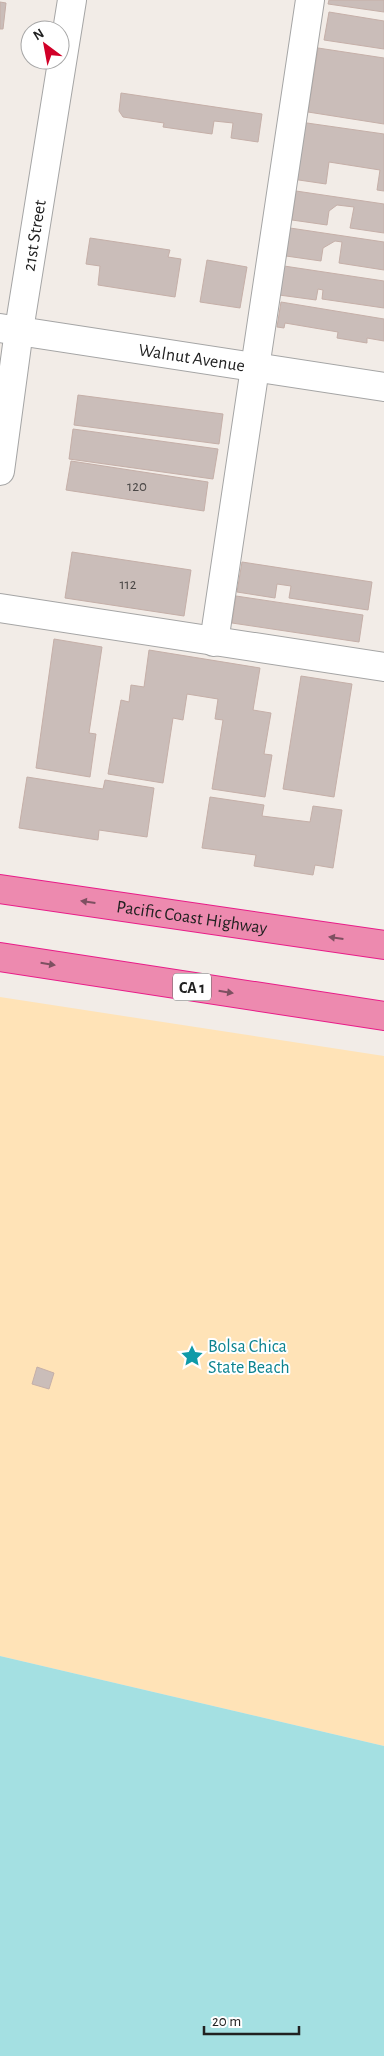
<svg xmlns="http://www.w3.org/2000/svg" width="384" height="2056" font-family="'Alegreya Sans',sans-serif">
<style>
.sand{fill:#ffe3b7}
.water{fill:#a4e0e2}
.building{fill:#cabdb9;stroke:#c5afa8}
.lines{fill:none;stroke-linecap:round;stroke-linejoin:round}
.minor-casing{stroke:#a5a5a5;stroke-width:30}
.highway-casing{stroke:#e81c88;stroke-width:30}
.minor{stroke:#fff;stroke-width:28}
.highway{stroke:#ed8aaf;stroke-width:28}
.oneway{fill:#7d5061}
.labels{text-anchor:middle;stroke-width:4;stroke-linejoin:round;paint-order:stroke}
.number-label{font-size:15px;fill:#4b4847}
.shield{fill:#fff;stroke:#646464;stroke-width:1}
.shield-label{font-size:16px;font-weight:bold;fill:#212121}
.street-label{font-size:18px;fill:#212121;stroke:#fff}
.culture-label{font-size:18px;fill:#0d838f;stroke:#fff;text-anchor:start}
</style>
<rect width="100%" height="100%" fill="#f2ece7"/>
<!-- sand -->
<polygon class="sand" points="0,997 384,1056 384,1746 0,1656"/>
<!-- water -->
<polygon class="water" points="0,1656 384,1746 384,2056 0,2056"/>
<!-- building -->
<g class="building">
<polygon points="329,0 384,0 384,12 328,4"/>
<polygon points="0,2 6,3 3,29 0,29"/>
<polygon points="329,12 384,21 384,49 324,40"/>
<polygon points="318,48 384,58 384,124 308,112"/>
<polygon points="121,93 262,114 258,142 231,138 233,123 214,121 212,134 163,127 164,123 123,117 119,111"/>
<polygon points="300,122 384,134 384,191 377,190 380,170 329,162 326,184 292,179"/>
<polygon points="296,191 384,204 384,233 350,228 354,207 337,205 329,211 327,225 292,220"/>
<polygon points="290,228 384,242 384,270 339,263 342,242 335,241 323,248 321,261 286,256"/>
<polygon points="90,238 170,250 168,257 181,259 175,297 98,285 100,266 86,264"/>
<polygon points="207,260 247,267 240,308 200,302"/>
<polygon points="284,266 384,281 384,308 322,299 323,290 318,289 316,300 279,295"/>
<polygon points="281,302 384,319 384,341 367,338 367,343 337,338 338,332 285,323 284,328 277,327"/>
<polygon points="78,395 223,414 219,444 74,425"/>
<polygon points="73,429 218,449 213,479 69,459"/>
<polygon points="71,461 208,482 204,511 66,490"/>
<polygon points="72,552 191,570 184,616 65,598"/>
<polygon points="242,562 372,582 368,610 289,598 291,586 277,584 275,598 237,592"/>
<polygon points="236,596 363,615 359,642 232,623"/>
<polygon points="54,639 102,647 89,733 96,734 90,777 36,768"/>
<polygon points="149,650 260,668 253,710 271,713 264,754 272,755 265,797 212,789 223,720 215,719 218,699 187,694 183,720 173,718 163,783 108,774 121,700 129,702 131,685 144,687"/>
<polygon points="301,676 352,684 334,797 283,789"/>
<polygon points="27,777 103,789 105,780 154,788 147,837 99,830 98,840 19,828"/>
<polygon points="210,797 264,805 262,816 310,822 313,806 342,810 333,868 315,865 313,875 254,866 256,855 202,848"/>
<polygon points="37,1367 54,1373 49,1389 32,1384"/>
</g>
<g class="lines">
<defs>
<g id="minor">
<path id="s1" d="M0,328L384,387"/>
<path id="s2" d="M0,471L19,330L72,0"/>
<polyline points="0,608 384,667"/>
<polyline points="214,642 310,0"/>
</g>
<g id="highway">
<path id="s3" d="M0,889L384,945"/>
<polyline points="0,957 384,1016"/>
</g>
</defs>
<!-- minor casing -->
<use href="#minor" class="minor-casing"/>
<!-- highway casing -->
<use href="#highway" class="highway-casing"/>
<!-- minor -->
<use href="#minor" class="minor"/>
<!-- highway -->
<use href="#highway" class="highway"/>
</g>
<!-- one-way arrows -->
<defs><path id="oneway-solid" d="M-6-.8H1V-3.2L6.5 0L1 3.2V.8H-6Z" transform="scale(1.25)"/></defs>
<g class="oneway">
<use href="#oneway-solid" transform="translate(88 902) rotate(-172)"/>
<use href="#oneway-solid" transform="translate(336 938) rotate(-172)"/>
<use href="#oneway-solid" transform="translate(48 964) rotate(9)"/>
<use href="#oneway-solid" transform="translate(226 992) rotate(9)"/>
</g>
<!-- icons -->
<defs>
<symbol id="sight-bare" viewBox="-9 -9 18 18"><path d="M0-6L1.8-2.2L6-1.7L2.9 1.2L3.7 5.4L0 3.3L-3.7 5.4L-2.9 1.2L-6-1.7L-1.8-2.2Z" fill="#0f9aa8" stroke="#fff" stroke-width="2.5" paint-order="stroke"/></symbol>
</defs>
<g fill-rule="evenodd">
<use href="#sight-bare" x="176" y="1340" width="32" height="32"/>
</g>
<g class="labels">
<!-- number labels -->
<g class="number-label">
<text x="137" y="491">120</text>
<text x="128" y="589">112</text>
</g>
<!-- shield labels -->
<rect class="shield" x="173" y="973.5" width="38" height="27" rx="4"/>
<g class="shield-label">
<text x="192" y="993">CA 1</text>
</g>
<!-- street labels -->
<g class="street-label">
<text dy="6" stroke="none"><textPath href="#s2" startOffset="238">21st Street</textPath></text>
<text dy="6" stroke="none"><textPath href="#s1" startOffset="194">Walnut Avenue</textPath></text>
<text dy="6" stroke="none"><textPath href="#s3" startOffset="194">Pacific Coast Highway</textPath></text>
</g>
<!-- culture labels -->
<g class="culture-label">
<text x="208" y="1352">Bolsa Chica<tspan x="208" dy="21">State Beach</tspan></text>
</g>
</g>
<!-- north arrow -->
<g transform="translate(45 45) rotate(328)"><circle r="24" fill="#ffffff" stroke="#a6a6a6"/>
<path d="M0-4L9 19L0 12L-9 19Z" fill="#d10028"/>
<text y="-8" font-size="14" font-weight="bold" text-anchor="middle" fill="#212121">N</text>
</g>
<!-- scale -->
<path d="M204 2026v8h95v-8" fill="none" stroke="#212121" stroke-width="2.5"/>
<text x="212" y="2026" font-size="15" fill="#212121" stroke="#ffffff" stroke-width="4" paint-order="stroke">20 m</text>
</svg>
